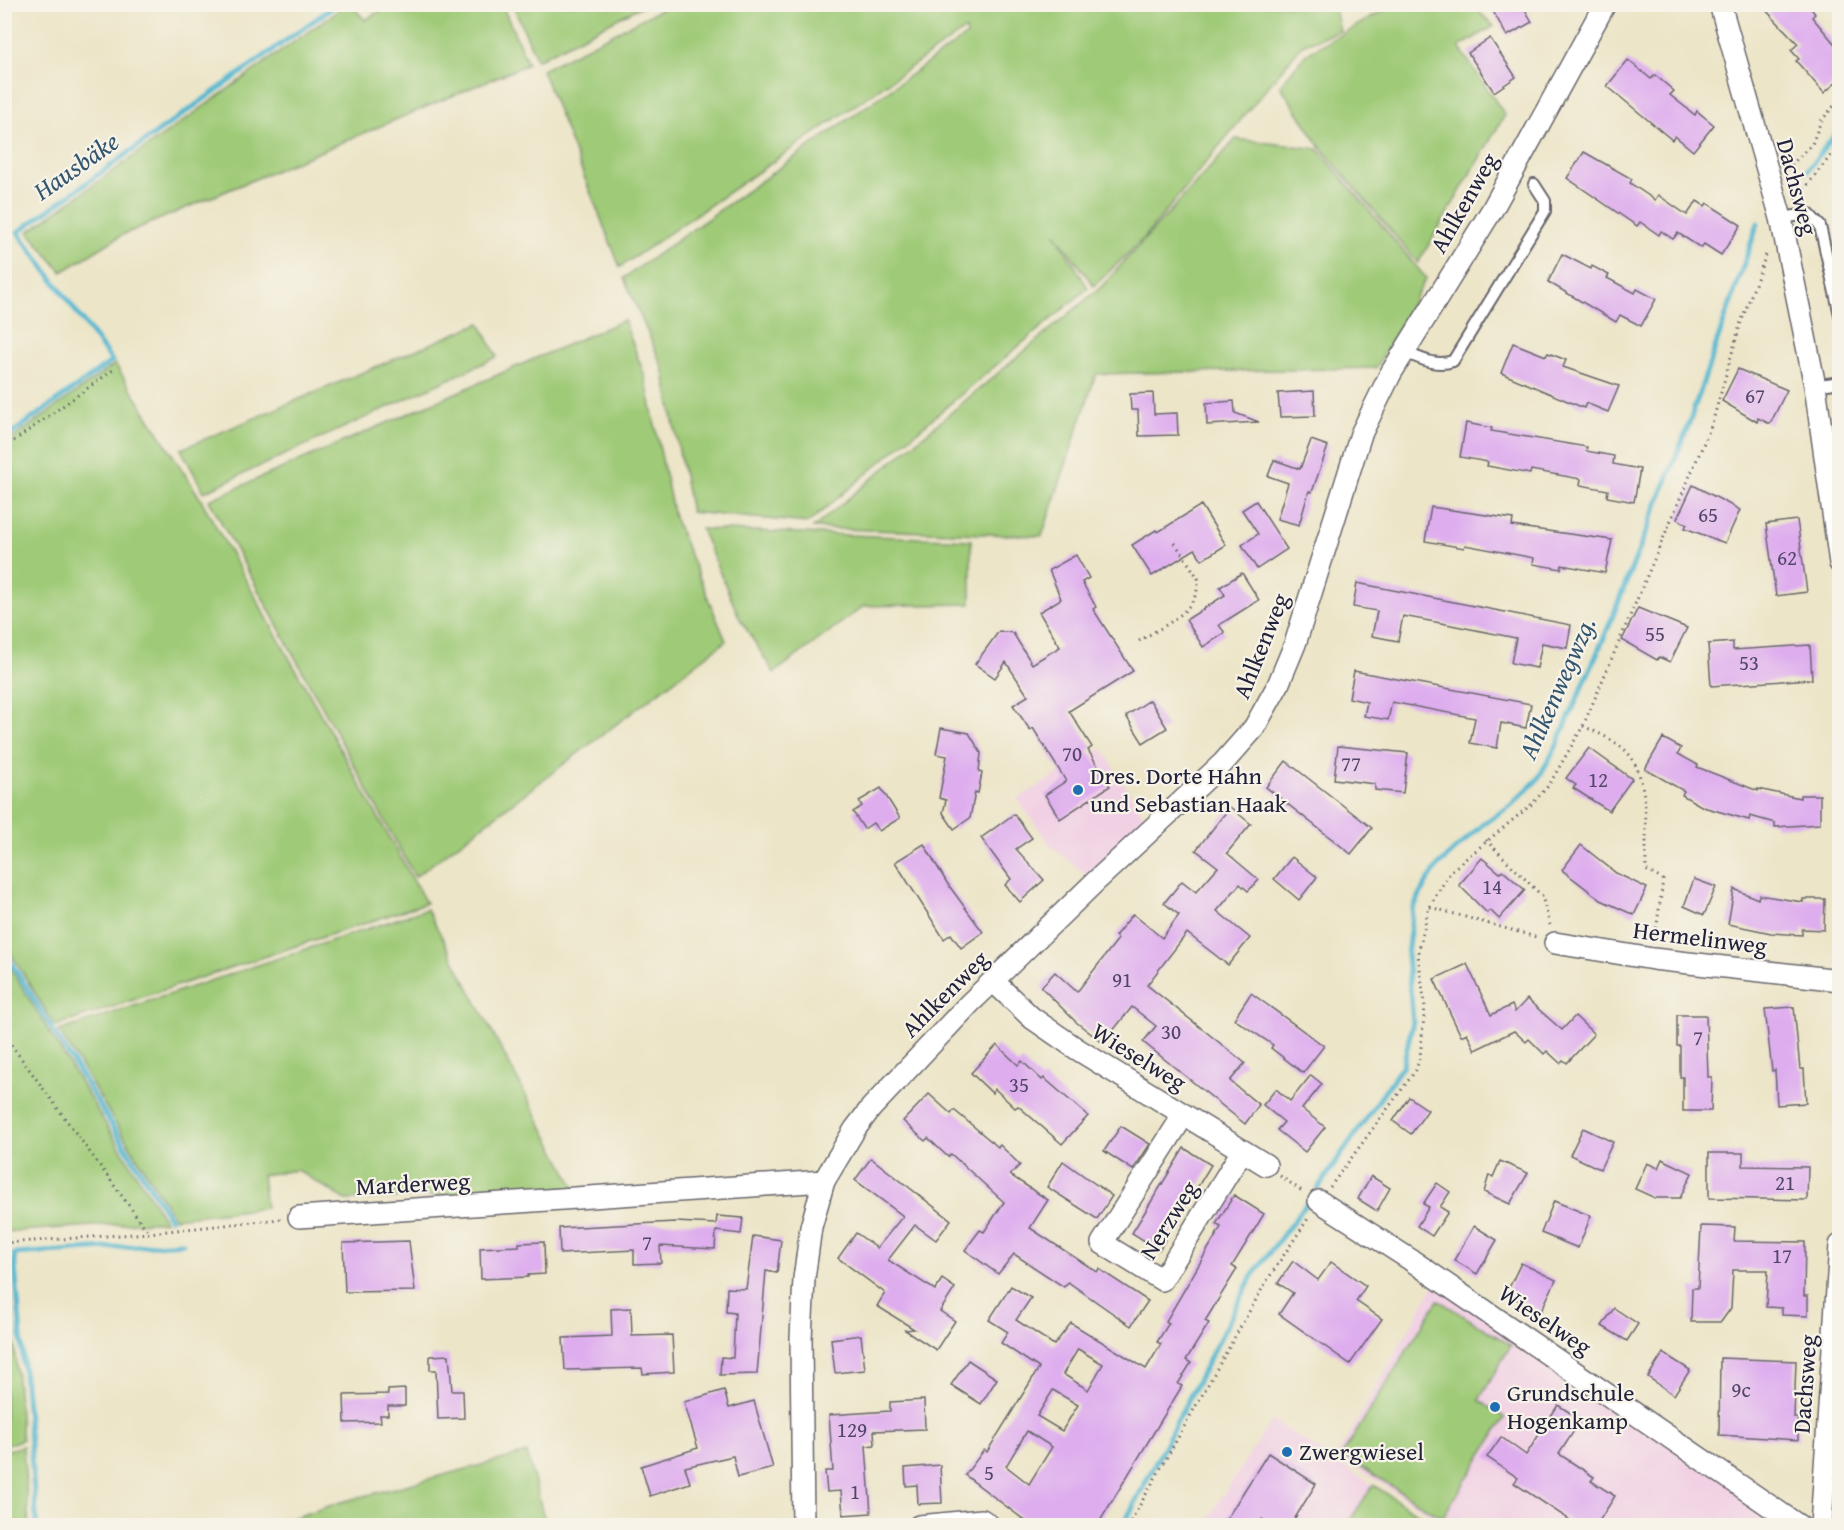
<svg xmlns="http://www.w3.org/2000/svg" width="1844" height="1530" font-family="'Gentium Book Plus',serif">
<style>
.built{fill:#f1d0e4}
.green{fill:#9fca77;stroke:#607659;stroke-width:1.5}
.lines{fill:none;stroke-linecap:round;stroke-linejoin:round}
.stream{stroke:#52b7d0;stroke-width:5}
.building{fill:#deadee;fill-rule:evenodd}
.service-casing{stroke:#69666c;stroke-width:14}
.minor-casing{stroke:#69666c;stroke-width:24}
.path{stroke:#69666c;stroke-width:3;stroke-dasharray:1.5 4.5;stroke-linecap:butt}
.service{stroke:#fff;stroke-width:10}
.minor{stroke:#fff;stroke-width:21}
.poi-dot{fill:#1f6fb2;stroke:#f7f3e8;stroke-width:2}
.labels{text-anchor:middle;stroke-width:4.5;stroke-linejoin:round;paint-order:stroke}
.number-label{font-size:21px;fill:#514568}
.street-label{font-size:24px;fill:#22223b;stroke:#f7f3e8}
.poi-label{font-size:24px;fill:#22223b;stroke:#f7f3e8;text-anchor:start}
.water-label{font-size:26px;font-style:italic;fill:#33566f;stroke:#f7f3e8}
</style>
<rect width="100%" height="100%" fill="#f7f3e8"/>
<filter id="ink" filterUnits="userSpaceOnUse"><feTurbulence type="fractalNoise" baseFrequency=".0167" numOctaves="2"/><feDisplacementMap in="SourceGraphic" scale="12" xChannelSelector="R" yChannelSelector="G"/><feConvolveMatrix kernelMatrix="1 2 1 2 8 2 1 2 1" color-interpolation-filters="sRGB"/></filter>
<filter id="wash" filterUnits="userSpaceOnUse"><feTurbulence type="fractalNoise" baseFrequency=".008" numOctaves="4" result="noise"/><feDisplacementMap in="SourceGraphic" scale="24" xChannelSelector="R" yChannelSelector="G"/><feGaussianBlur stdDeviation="1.35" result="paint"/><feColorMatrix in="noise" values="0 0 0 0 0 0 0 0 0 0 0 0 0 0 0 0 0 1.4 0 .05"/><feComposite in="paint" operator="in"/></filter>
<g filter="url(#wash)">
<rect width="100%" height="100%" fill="#ece5c8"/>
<!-- built -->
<g class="built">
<polygon points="1102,748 1152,829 1095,882 1052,847 1017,799"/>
<polygon points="1438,1278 1799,1525 1485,1526 1469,1516 1462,1525 1447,1525 1337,1456"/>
<polygon points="1272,1420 1373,1485 1347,1525 1203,1526"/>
</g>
<!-- green -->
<g class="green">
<polygon points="347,4 351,5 365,20 390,5 502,5 528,64 122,235 62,272 28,232"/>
<polygon points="1396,4 1472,5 1494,26 1459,47 1505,115 1418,263 1321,148 1280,85 1307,53"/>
<polygon points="513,5 644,5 537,60"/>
<polygon points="1334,5 1340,31 1302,45 1144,238 1094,286 1055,233 1088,288 808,523 691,512 663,368 624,278 967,35 966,29 620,267 542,70 669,5"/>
<polygon points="1236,139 1318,149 1426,278 1376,368 1096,374 1042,536 813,528 1101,287"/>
<polygon points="624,320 645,377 674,517 726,641 415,877 209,500"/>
<polygon points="480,323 497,357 204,492 181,449"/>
<polygon points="115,364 200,498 426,903 55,1026 5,944 5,444"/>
<polygon points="701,529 971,540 971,604 864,606 774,673 740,619"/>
<polygon points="427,909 575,1188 346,1200 297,1170 262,1175 266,1208 174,1218 59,1031"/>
<polygon points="5,959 165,1221 5,1232 4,1101 8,1097 4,1091"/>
<polygon points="5,1253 7,1253 22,1440 5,1445"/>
<polygon points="1438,1300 1511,1345 1479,1400 1505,1418 1442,1518 1342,1455"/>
<polygon points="23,1446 29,1525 5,1525 5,1451"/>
<polygon points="527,1453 546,1525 272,1525 338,1503"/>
<polygon points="1373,1485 1435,1525 1347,1525"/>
</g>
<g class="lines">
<!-- stream -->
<g class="stream">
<polyline points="1806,172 1840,128"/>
<polyline points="4,439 112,361 18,232 337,4"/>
<polyline points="4,951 170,1219"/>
<polyline points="1318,1188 1403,1065 1413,1022 1407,955 1413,909 1425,885 1438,866 1483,824 1510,806 1537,780 1556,747 1606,633 1687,429 1758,223"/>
<polyline points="37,1526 14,1254 183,1243"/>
<polyline points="1123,1526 1252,1276 1307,1203"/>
</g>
</g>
<g id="blocks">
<!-- building -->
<g class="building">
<polygon points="1489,4 1522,4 1532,22 1507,36"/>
<polygon points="1760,4 1808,4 1815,14 1812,17 1839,49 1839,80 1824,93 1796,61 1799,59 1791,50 1798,44"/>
<polygon points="1490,38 1516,77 1494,92 1468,53"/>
<polygon points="1628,60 1651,79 1655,75 1674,91 1670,95 1695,115 1697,111 1714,125 1693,151 1675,136 1672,140 1607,86"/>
<polygon points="1584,152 1632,179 1630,183 1655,200 1658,195 1687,215 1697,201 1705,206 1707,203 1741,225 1721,255 1704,244 1701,248 1678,233 1673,239 1661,231 1659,235 1640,222 1637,226 1567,178"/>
<polygon points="1562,254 1591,269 1592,266 1609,275 1607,278 1635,293 1637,289 1656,299 1641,326 1620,315 1616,322 1548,282"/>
<polygon points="1513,343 1546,356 1548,353 1566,360 1563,367 1619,386 1608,412 1586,403 1584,408 1501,373"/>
<polygon points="1738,369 1787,390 1770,424 1758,418 1757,422 1722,401"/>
<polygon points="1314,391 1315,416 1280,417 1278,393"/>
<polygon points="1153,393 1154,414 1177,413 1178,435 1139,436 1138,410 1131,410 1130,394"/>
<polygon points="1234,401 1235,413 1259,422 1207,425 1206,403"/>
<polygon points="1466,423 1492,428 1491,431 1587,447 1586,451 1614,456 1613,464 1640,469 1634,502 1607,497 1608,490 1580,485 1581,479 1531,470 1530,474 1487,466 1488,462 1460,457"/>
<polygon points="1311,440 1328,446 1312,492 1309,491 1299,525 1277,519 1288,483 1268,476 1274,460 1300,469"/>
<polygon points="1693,485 1740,510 1725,543 1685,528 1687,524 1677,519"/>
<polygon points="1256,501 1287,549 1257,569 1242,545 1258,534 1242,510"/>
<polygon points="1201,505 1226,545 1202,560 1195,549 1152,576 1132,545 1156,530 1158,532"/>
<polygon points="1431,507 1513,519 1512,526 1612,540 1605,573 1562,565 1561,569 1533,564 1534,558 1465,545 1464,548 1425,541"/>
<polygon points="1797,520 1807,592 1776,596 1766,524"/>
<polygon points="1076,555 1089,578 1082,582 1096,607 1093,609 1133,671 1069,711 1092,747 1088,750 1110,786 1060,819 1045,795 1066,781 1033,728 1030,730 1013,705 1028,696 1006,662 995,678 975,664 999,631 1013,633 1032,664 1060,647 1039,612 1061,599 1049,570"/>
<polygon points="1242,573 1259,600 1219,625 1225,633 1203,647 1186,620 1225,595 1220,587"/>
<polygon points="1357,583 1571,625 1567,648 1542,643 1537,668 1511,663 1516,638 1446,624 1403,616 1398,641 1372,636 1377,611 1353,607"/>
<polygon points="1638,608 1687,628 1670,662 1659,657 1657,660 1622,640"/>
<polygon points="1733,642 1733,650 1810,645 1812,679 1711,686 1708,644"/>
<polygon points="1354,671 1531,704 1526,728 1501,723 1497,748 1470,743 1475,718 1392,702 1388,720 1364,716 1367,702 1349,698"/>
<polygon points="1150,700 1167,728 1143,743 1126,716"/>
<polygon points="941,728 969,733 981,753 979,772 982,773 978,793 975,792 970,818 954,829 943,813 946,800 939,798 947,756 936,754"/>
<polygon points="1663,738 1681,748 1678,754 1698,765 1697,767 1758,791 1758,789 1800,798 1800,795 1820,795 1820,824 1775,827 1775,823 1750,816 1749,820 1703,807 1682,795 1684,791 1645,769"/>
<polygon points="1338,746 1408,753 1403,793 1375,790 1375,784 1334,779"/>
<polygon points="1589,748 1632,779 1609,811 1573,788 1576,785 1566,778"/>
<polygon points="1286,761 1372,828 1351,854 1266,787"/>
<polygon points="881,788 900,818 879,831 873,823 864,829 853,812 862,806 859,801"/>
<polygon points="1230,807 1251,824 1227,853 1259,880 1248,891 1240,884 1217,911 1250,938 1228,965 1187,933 1147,985 1245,1063 1230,1081 1259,1105 1245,1124 1143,1042 1156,1026 1132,1007 1103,1043 1076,1022 1041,987 1055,972 1077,992 1118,939 1115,936 1133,914 1162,938 1179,915 1164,903 1182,881 1196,892 1218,867 1196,850"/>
<polygon points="1014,814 1032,838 1016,849 1044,880 1020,902 1005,885 1011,879 981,838"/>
<polygon points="924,844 947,883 983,932 961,948 951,934 944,939 895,862"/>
<polygon points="1581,845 1616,873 1647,888 1634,915 1601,900 1562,870"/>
<polygon points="1292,857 1317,877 1299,900 1274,879"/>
<polygon points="1482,858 1500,873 1503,871 1525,890 1499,919 1490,910 1487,913 1459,885"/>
<polygon points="1694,879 1716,887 1704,915 1684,906"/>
<polygon points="1734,889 1758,899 1759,895 1803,902 1803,899 1825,899 1824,930 1802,929 1802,935 1771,933 1728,924"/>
<polygon points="1467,964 1491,1015 1512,1005 1515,1012 1527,999 1562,1030 1575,1016 1594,1034 1567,1063 1563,1060 1560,1063 1547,1051 1544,1054 1529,1039 1526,1042 1514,1031 1475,1050 1467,1033 1461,1036 1434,979"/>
<polygon points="1251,993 1324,1046 1303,1073 1271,1048 1273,1045 1234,1019"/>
<polygon points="1794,1007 1800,1069 1804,1069 1806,1103 1777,1105 1775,1070 1772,1071 1765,1009"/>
<polygon points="1677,1015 1706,1015 1708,1077 1712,1077 1711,1111 1683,1111 1683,1077 1680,1077 1680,1046 1677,1046"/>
<polygon points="997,1045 1018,1065 1022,1061 1042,1080 1044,1078 1088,1116 1062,1144 1018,1106 1015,1108 995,1089 992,1093 971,1073"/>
<polygon points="1311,1075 1322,1084 1302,1109 1325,1127 1305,1152 1277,1130 1284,1122 1263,1105 1276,1089 1290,1101"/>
<polygon points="929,1094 951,1114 954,1110 998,1147 1000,1145 1020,1165 1010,1175 1048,1200 1030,1228 1097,1272 1099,1269 1148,1301 1131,1326 1068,1282 1064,1287 1014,1254 998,1274 965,1250 980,1230 984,1232 1004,1202 951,1154 948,1157 928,1138 925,1141 903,1121"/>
<polygon points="1409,1097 1428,1110 1411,1134 1393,1121"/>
<polygon points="1121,1126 1150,1144 1133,1170 1104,1151"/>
<polygon points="1583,1128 1613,1142 1600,1169 1570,1155"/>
<polygon points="1184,1148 1211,1165 1159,1250 1132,1233"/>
<polygon points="1709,1153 1743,1153 1743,1166 1808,1167 1807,1200 1709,1198"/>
<polygon points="871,1158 951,1220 936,1240 915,1225 888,1260 935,1290 942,1279 955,1288 940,1311 955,1321 936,1350 905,1330 914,1329 877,1306 885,1293 838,1258 856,1233 877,1248 903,1216 855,1180"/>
<polygon points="1662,1159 1692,1173 1680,1198 1655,1198 1635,1189 1647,1163 1658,1168"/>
<polygon points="1063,1161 1112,1196 1097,1219 1047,1187"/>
<polygon points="1500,1161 1528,1173 1510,1204 1484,1192 1489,1175 1493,1177"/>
<polygon points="1371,1176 1390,1188 1377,1211 1358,1199"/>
<polygon points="1437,1183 1450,1192 1440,1207 1448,1212 1432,1236 1417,1226 1429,1207 1423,1204"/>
<path d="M1234,1195L1264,1214L1232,1266L1237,1269L1205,1321L1209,1323L1186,1360L1191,1363L1178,1384L1182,1386L1097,1526H1032L965,1475L984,1450L987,1452L1039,1368L1001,1343L1008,1332L989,1320L1011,1286L1031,1298L1016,1320L1054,1345L1071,1323L1146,1369L1161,1344L1157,1342L1169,1323L1166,1321L1221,1227L1216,1224ZM1078,1349L1103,1364L1088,1390L1063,1374ZM1053,1390L1078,1405L1062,1431L1037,1416ZM1027,1431L1052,1447L1029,1484L1006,1466Z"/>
<polygon points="1554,1201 1591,1216 1578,1248 1541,1233"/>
<polygon points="717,1216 743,1218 741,1234 716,1231 715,1249 660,1246 661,1263 634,1264 634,1250 560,1254 559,1228 675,1222 716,1224"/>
<polygon points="1474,1226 1497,1240 1477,1274 1454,1260"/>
<polygon points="1701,1226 1735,1227 1734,1241 1805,1242 1804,1296 1808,1296 1808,1316 1782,1315 1782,1308 1766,1307 1768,1270 1733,1270 1731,1308 1721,1322 1691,1322 1692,1288 1698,1288"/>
<polygon points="753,1236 781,1240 777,1273 766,1271 757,1374 720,1375 721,1357 733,1358 735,1313 726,1312 727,1288 746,1289"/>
<polygon points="409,1241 415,1291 345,1292 343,1243"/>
<polygon points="544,1242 545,1274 528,1275 528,1277 481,1279 480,1248 519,1246 519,1243"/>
<polygon points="1293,1261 1318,1280 1331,1262 1366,1286 1356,1301 1382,1319 1350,1364 1279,1314 1293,1293 1278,1283"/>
<polygon points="1521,1263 1556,1280 1541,1311 1506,1294"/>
<polygon points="631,1308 632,1336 672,1335 674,1372 643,1374 642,1368 565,1370 563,1338 612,1336 611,1309"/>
<polygon points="1614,1308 1638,1324 1627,1341 1602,1326"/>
<polygon points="861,1335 865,1370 835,1373 831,1339"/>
<polygon points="1663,1353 1690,1370 1674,1395 1648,1377"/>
<polygon points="449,1355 452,1391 463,1391 464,1418 438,1419 436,1370 430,1370 430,1356"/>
<polygon points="1720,1358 1796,1361 1794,1418 1798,1418 1798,1440 1719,1435"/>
<polygon points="968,1360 997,1379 981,1404 951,1385"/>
<polygon points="405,1389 405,1406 388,1406 388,1415 380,1415 381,1422 345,1423 344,1395 388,1394 388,1390"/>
<polygon points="724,1390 729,1408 754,1401 773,1468 738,1477 733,1456 685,1467 690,1483 650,1496 641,1466 698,1448 684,1402"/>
<polygon points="924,1400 925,1429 874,1431 875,1445 866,1446 871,1513 843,1515 841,1491 827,1492 825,1471 833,1471 829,1415 890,1411 890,1402"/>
<polygon points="1558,1405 1581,1420 1559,1454 1594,1477 1591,1481 1615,1496 1596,1526 1567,1526 1570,1520 1514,1483 1518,1478 1487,1457 1501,1437 1526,1455"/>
<polygon points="1268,1453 1316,1484 1290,1526 1272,1526 1262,1519 1258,1526 1222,1526"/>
<polygon points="940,1465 942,1503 918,1504 917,1485 906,1486 905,1468"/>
</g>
</g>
</g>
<g filter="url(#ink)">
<use href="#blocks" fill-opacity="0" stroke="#69666c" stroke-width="1.5"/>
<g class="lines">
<defs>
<g id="service">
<polyline points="1781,218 1809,214 1820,226 1840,315"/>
<path d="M1404,352C1420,358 1435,367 1453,361L1545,211V201L1534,184"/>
<polyline points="1815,386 1840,382"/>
</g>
<g id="minor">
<polyline points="1720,4 1781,218 1815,386 1840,563"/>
<polyline points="1555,943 1653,959 1840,980"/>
<polyline points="993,981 1032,1018 1077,1049 1266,1165"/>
<polyline points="1183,1116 1102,1243 1162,1280 1242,1151"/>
<polyline points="1319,1201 1411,1260 1799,1526"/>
<polyline points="299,1217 824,1181"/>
<polyline points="803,1526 801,1338 804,1279 811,1227 824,1181 855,1129 871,1108 969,1004 1095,882 1223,763 1254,728 1278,685 1295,644 1361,434 1391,373 1492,210 1605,4"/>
<polyline points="919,1526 982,1520 990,1526"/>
<polyline points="1821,1526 1840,1245"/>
</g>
</defs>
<!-- service casing -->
<use href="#service" class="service-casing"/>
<!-- minor casing -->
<use href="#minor" class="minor-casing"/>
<!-- path -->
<g class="path">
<polyline points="1787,169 1812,144 1821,121 1840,99"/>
<polyline points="1796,199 1840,144"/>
<polyline points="4,448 113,370"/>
<path d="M1139,641C1164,625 1200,612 1198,578L1173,540"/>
<path d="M1583,726C1598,733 1615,740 1627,752C1651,779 1645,836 1646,870L1663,880L1655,939"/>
<polyline points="1486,840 1542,896 1550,925"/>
<polyline points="1430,907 1536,937"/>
<polyline points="4,1035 149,1233"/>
<polyline points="1280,1176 1302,1191"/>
<polyline points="1330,1187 1416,1070 1420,1057 1425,1007 1418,954 1429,907 1451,871 1532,804 1549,785 1583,726 1712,424 1740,325 1767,252"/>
<polyline points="4,1243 149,1233 281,1219"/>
<polyline points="1128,1526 1266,1282 1309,1217"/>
</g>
<!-- service -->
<use href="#service" class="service"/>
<!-- minor -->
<use href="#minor" class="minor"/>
</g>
</g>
<!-- markers -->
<g class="poi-dot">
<circle cx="1078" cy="790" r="6"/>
<circle cx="1495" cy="1407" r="6"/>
<circle cx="1287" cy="1452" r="6"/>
</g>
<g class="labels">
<!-- number labels -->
<g class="number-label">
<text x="1755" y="403">67</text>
<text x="1708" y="522">65</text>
<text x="1787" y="565">62</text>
<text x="1655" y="641">55</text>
<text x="1749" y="670">53</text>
<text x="1072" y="761">70</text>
<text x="1351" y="771">77</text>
<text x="1598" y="787">12</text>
<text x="1492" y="894">14</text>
<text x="1122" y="987">91</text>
<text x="1171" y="1039">30</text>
<text x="1698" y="1045">7</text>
<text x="1019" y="1092">35</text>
<text x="1785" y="1190">21</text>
<text x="647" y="1250">7</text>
<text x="1782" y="1263">17</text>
<text x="1741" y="1397">9c</text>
<text x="852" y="1437">129</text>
<text x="989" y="1480">5</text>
<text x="855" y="1499">1</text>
</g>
<!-- street labels -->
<g class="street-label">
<text transform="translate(1797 187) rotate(75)" y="8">Dachsweg</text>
<text transform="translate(1464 203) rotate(-60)" y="8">Ahlkenweg</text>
<text transform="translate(1261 646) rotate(-68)" y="8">Ahlkenweg</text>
<text transform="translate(1700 938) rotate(7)" y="8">Hermelinweg</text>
<text transform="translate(945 994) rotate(-45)" y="8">Ahlkenweg</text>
<text transform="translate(1139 1057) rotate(32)" y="8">Wieselweg</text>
<text transform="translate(413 1184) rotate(-3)" y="8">Marderweg</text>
<text transform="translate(1169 1220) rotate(-58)" y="8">Nerzweg</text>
<text transform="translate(1545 1320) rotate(34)" y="8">Wieselweg</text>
<text transform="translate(1805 1384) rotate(-86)" y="8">Dachsweg</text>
</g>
<!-- poi labels -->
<g class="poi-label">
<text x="1090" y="784">Dres. Dorte Hahn<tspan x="1090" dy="28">und Sebastian Haak</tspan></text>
<text x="1507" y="1401">Grundschule<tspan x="1507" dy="28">Hogenkamp</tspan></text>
<text x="1299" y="1460">Zwergwiesel</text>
</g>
<!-- water labels -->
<g class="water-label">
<text transform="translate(76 166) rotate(-35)" y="9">Hausbäke</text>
<text transform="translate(1557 688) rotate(-66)" y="9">Ahlkenwegwzg.</text>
</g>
</g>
<!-- margin -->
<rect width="1844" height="1530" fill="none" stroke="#f7f3e8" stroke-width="24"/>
</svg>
